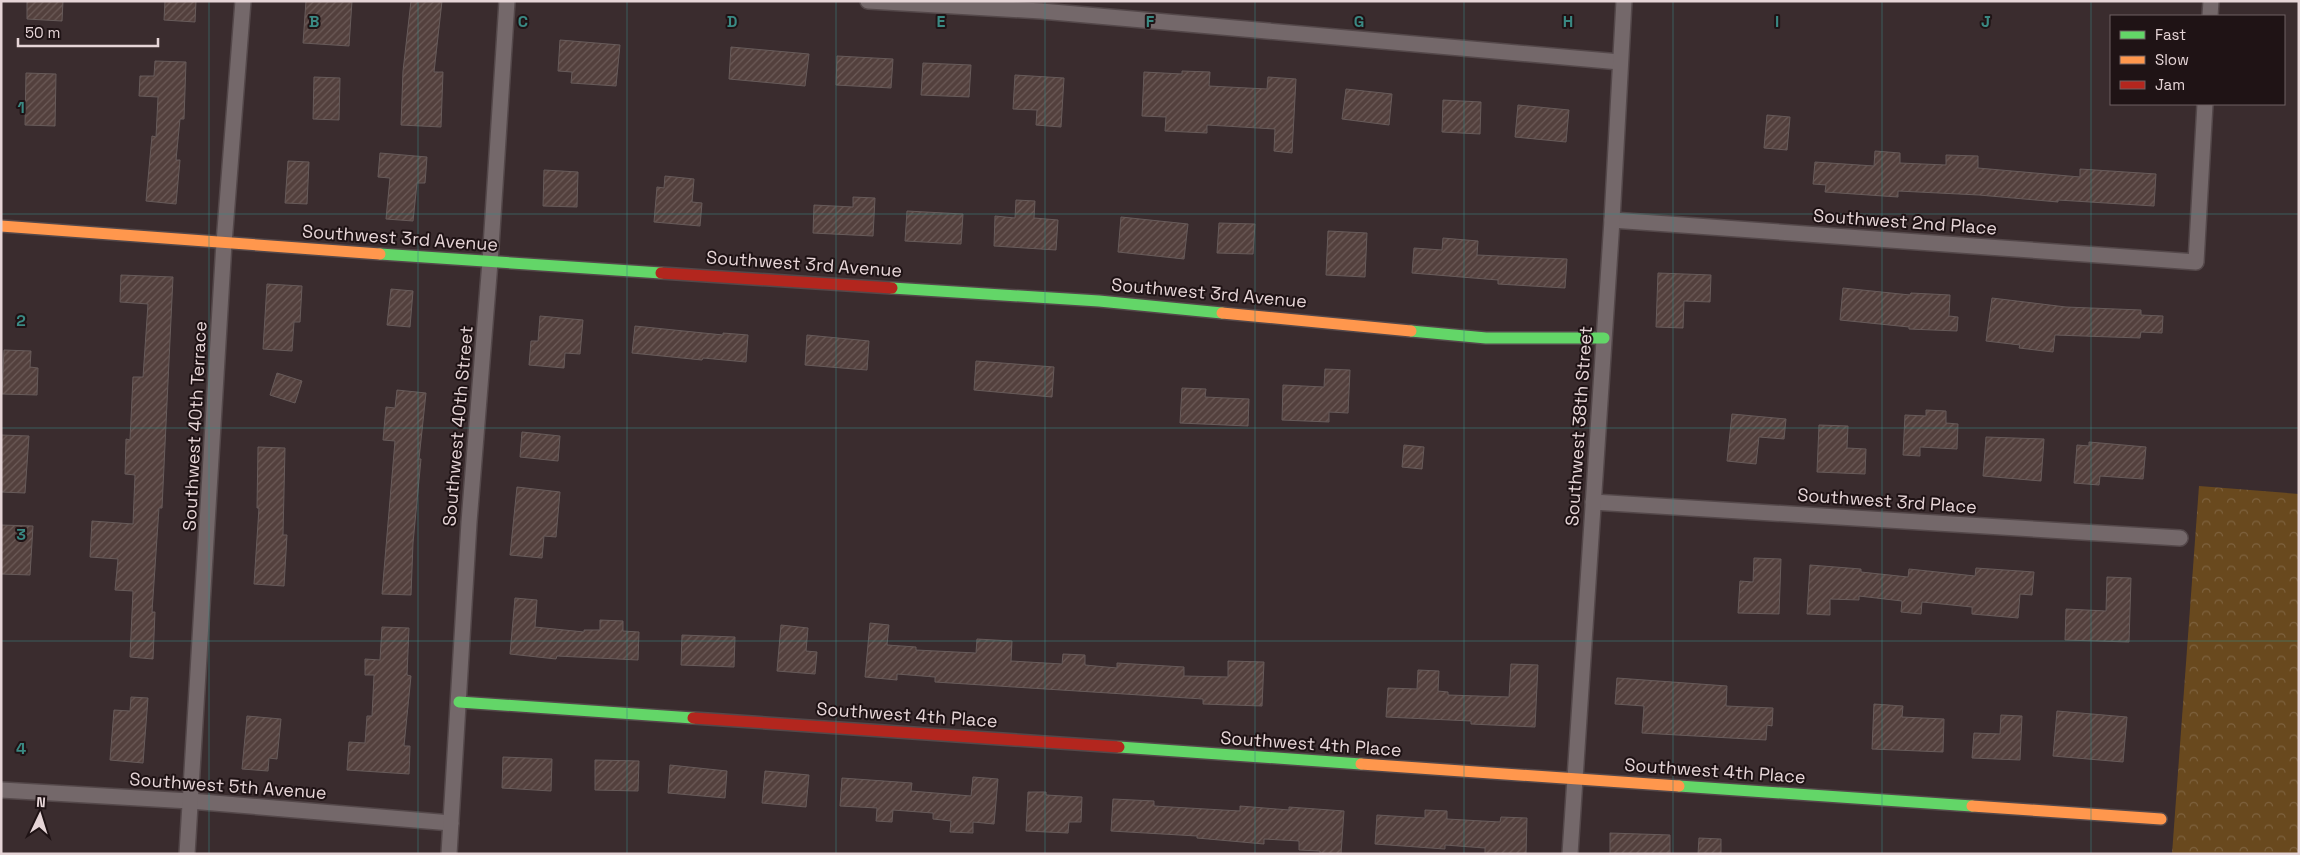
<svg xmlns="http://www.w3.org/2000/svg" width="2300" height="855" font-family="'Space Grotesk',sans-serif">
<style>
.forest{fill:url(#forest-crowns)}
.building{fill:url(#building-hatch);stroke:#675b5a}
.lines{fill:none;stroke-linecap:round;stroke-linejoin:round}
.street-casing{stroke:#54484a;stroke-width:18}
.fast-casing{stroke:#54484a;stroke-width:14}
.slow-casing{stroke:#54484a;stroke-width:14}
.jam-casing{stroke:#54484a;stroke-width:14}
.street{stroke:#74686a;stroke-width:15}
.fast{stroke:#63d668;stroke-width:11}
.slow{stroke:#ff974d;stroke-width:11}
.jam{stroke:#b3261e;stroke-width:11}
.grid{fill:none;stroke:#3a8983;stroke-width:1;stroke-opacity:0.55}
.labels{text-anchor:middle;stroke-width:4;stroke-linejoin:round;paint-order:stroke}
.street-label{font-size:18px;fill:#e6d5d7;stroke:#1f1315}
.grid-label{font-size:16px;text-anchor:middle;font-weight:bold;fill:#3a8983;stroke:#1f1315;stroke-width:4;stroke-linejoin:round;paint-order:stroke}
</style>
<defs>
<pattern id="forest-crowns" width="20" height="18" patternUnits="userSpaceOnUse" patternTransform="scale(1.25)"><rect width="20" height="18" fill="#69491e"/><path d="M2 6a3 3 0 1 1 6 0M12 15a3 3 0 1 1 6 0" fill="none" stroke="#7e623e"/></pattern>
<pattern id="building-hatch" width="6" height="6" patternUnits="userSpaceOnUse" patternTransform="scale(1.25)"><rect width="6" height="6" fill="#53403d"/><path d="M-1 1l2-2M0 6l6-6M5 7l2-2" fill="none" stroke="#6c5b58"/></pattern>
</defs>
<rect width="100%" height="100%" fill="#3a2c2e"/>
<!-- forest -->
<polygon class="forest" points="2199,486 2299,494 2299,854 2172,854"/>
<!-- building -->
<g class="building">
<polygon points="27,1 63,1 62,21 27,19"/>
<polygon points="165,1 196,1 195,22 164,20"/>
<polygon points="306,1 352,1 349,46 303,43"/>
<polygon points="411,1 442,1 434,72 443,72 441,127 401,125 403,71"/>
<polygon points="560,40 620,45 616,86 571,83 572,72 558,71"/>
<polygon points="731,47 809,54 805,86 729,79"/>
<polygon points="837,56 893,59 891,88 836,85"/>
<polygon points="155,61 186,62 184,119 180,119 176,160 180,160 176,204 146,201 152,136 156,137 158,97 139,96 140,76 154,76"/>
<polygon points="923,63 971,65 969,97 921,95"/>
<polygon points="1182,71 1210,72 1209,86 1267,89 1268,77 1296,79 1292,153 1274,151 1275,129 1207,125 1207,133 1165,131 1166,117 1142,116 1144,72 1182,74"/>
<polygon points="26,73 56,74 55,126 25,125"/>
<polygon points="1015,75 1064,78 1061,127 1036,125 1037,110 1013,109"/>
<polygon points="314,77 340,78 339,120 313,119"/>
<polygon points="1346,89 1392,94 1389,125 1342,119"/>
<polygon points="1443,100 1481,102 1480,134 1442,132"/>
<polygon points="1518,105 1569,110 1566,142 1515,137"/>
<polygon points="1767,115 1790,117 1787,150 1764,148"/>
<polygon points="1875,151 1900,153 1900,163 1946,165 1946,155 1978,156 1978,168 2080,177 2080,169 2156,174 2154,206 2058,200 2058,202 1979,195 1898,191 1898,197 1825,192 1826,185 1813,184 1815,162 1874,166"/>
<polygon points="380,153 427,157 425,183 417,183 413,221 386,219 390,178 378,177"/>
<polygon points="288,161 309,162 307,204 285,203"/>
<polygon points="544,170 578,172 577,207 543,206"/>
<polygon points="665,176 694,179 692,202 702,203 700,226 654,222 657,187 664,188"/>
<polygon points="853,197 875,198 873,236 813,233 814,205 853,207"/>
<polygon points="1016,200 1035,201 1034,218 1058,220 1056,250 994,246 995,216 1015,218"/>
<polygon points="907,211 963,214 961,244 905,241"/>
<polygon points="1121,217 1188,224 1184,259 1118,252"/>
<polygon points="1219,223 1255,224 1253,254 1217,253"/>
<polygon points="1328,231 1367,233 1365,277 1326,275"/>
<polygon points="1443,238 1478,241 1477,255 1567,259 1565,288 1498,284 1498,280 1412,273 1414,248 1442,250"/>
<polygon points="1658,273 1711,275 1710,302 1684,301 1683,328 1656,327"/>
<polygon points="121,275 173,277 162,508 159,508 152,612 155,612 153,659 130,657 133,591 115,590 118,559 90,557 92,521 133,524 135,475 125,474 126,439 130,440 133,377 143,377 148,304 120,302"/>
<polygon points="267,284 302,286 300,322 294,322 292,351 263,349"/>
<polygon points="1843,288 1910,295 1911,293 1950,295 1949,316 1958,317 1957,331 1909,329 1909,327 1840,320"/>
<polygon points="391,289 413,291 410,327 387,325"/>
<polygon points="1992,298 2066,307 2141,310 2141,315 2163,316 2162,333 2141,332 2140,338 2055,335 2053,352 2019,348 2020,345 1986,341"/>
<polygon points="540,316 583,320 580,354 565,353 564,368 529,365 531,341 538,341"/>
<polygon points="635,326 723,335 723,333 748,335 746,362 703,358 702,360 632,353"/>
<polygon points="807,335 869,341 867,370 805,365"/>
<polygon points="4,350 31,351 30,367 38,368 37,395 2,394"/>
<polygon points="976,361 1054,367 1052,397 974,390"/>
<polygon points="1325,369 1350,370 1348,413 1329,412 1329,422 1282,420 1283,385 1324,387"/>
<polygon points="277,373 302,381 295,403 270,395"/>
<polygon points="1182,388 1206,389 1205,397 1249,399 1248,426 1180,423"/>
<polygon points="397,390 426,393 419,459 421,459 413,543 411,595 382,594 395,441 383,440 386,407 395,408"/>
<polygon points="1926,410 1946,411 1946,423 1958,424 1957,449 1920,447 1920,456 1903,455 1905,415 1926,416"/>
<polygon points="1732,414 1786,419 1784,439 1759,437 1756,464 1727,461"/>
<polygon points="1819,425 1848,426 1847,448 1866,449 1865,474 1817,472"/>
<polygon points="522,432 560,436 558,461 520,457"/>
<polygon points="1,435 29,436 25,493 1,492"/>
<polygon points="1986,437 2044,439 2041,481 1983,476"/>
<polygon points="2089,442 2146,447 2143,479 2100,476 2099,485 2074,483 2077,445 2089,446"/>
<polygon points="1404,445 1424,447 1422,469 1402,467"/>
<polygon points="258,447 285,448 283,535 287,535 284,586 254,584 259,508 257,508"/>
<polygon points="517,487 560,492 556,537 544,536 542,558 510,555"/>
<polygon points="1,525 33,526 30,575 1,574"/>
<polygon points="1754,558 1781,559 1779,614 1738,613 1740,581 1753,582"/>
<polygon points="1810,565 1861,569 1861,572 1908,577 1909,569 1975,576 1976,568 2034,572 2032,595 2020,594 2018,618 1972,614 1972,607 1922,602 1921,614 1901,612 1902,601 1859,596 1859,600 1830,599 1830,615 1807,614"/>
<polygon points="2107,577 2131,578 2129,642 2065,640 2066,609 2106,611"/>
<polygon points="515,598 537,600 535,627 584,632 584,630 600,630 600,620 623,621 623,631 639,632 638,660 557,656 556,659 510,654"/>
<polygon points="870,623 889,625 887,645 916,647 916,650 976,653 977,639 1012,641 1011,661 1062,664 1063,654 1085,655 1085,665 1117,668 1117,663 1184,667 1184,676 1228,677 1228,661 1264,662 1262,706 1203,704 1203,699 935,682 935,677 897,674 897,680 865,677"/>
<polygon points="781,625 808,628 806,651 817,652 815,674 777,671"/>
<polygon points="382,627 409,628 407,675 411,676 404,746 410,746 409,774 347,770 349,742 365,743 367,716 372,716 374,675 365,675 365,659 380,660"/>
<polygon points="682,635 735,637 734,667 681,665"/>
<polygon points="1511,664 1538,665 1535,727 1471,724 1471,721 1386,717 1388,688 1417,689 1418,670 1439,671 1438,691 1448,692 1448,695 1509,697"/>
<polygon points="1617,678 1727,686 1726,706 1773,708 1772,726 1767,725 1766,740 1642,733 1644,706 1615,704"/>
<polygon points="131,697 148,698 143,763 110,760 114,710 130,711"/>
<polygon points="1874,704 1903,706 1902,717 1944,719 1943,752 1872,749"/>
<polygon points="2057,711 2127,717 2123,762 2053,756"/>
<polygon points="2001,715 2022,716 2020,760 1972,758 1974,733 2000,734"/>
<polygon points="247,716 281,719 277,759 269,758 268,771 242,769"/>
<polygon points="503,757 552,759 551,791 502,788"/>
<polygon points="595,760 639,761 638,791 595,790"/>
<polygon points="670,765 727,771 725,798 668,793"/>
<polygon points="765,771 809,775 806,807 762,803"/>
<polygon points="973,777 998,779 994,824 973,822 973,833 950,832 951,821 933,819 933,813 893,810 892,822 876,821 877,808 840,806 842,778 912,783 911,791 971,796"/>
<polygon points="1028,792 1046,792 1046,795 1082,797 1081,822 1069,822 1068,833 1026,831"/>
<polygon points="1113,799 1154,801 1154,806 1240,811 1240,806 1289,810 1289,807 1344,811 1341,854 1320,854 1320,851 1299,850 1299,841 1264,839 1264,844 1197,838 1197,836 1111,831"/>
<polygon points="1425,810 1447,811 1447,819 1500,822 1501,817 1527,818 1526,854 1485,854 1485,848 1445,845 1445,849 1375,844 1377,815 1425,818"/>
<polygon points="1610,833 1670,835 1670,854 1610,854"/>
<polygon points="1699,838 1721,839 1721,854 1698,854"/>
</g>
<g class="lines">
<defs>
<g id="street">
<polyline points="868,1 1041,11 1620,62"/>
<polyline points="2210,16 2211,1"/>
<polyline points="1612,220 2196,262 2205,104"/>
<polyline points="1593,502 2180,538"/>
<polyline points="1,790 190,801 451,823"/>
<polyline points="187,854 224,243 243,1"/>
<polyline points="449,854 469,522 490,262 507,1"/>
<polyline points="1570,854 1612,220 1624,1"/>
</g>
<g id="fast">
<polyline points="380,254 661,273"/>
<polyline points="892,288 1099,301 1222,313"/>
<polyline points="1411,331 1486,338 1604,338"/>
<polyline points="459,702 693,718"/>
<polyline points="1119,747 1361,764"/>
<polyline points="1679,786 1972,806"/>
</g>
<g id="slow">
<polyline points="1,226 380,254"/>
<polyline points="1222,313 1411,331"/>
<polyline points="1361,764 1679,786"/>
<polyline points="1972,806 2161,819"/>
</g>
<g id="jam">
<polyline points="661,273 892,288"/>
<polyline points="693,718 1119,747"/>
</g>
</defs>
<!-- street casing -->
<use href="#street" class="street-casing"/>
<!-- fast casing -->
<use href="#fast" class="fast-casing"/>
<!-- slow casing -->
<use href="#slow" class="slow-casing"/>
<!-- jam casing -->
<use href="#jam" class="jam-casing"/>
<!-- street -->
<use href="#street" class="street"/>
<!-- fast -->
<use href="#fast" class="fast"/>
<!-- slow -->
<use href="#slow" class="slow"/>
<!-- jam -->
<use href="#jam" class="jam"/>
</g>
<!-- grid -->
<path class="grid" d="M209,1V854M418,1V854M627,1V854M836,1V854M1045,1V854M1255,1V854M1464,1V854M1673,1V854M1882,1V854M2091,1V854M1,214H2299M1,428H2299M1,641H2299"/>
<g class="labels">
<!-- street labels -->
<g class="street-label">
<text transform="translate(1905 222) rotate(4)" y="6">Southwest 2nd Place</text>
<text transform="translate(400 238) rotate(4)" y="6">Southwest 3rd Avenue</text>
<text transform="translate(804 264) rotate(4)" y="6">Southwest 3rd Avenue</text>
<text transform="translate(1209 293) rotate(5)" y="6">Southwest 3rd Avenue</text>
<text transform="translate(195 426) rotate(-87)" y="6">Southwest 40th Terrace</text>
<text transform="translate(458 426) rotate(-85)" y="6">Southwest 40th Street</text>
<text transform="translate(1579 426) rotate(-86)" y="6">Southwest 38th Street</text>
<text transform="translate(1887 501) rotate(4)" y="6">Southwest 3rd Place</text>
<text transform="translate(907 715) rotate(4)" y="6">Southwest 4th Place</text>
<text transform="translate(1311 744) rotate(4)" y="6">Southwest 4th Place</text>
<text transform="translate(1715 771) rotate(4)" y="6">Southwest 4th Place</text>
<text transform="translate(228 786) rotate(4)" y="6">Southwest 5th Avenue</text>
</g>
</g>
<g class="grid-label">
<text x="314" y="27">B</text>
<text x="523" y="27">C</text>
<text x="732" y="27">D</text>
<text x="941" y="27">E</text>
<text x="1150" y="27">F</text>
<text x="1359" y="27">G</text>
<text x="1568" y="27">H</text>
<text x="1777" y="27">I</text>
<text x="1986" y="27">J</text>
<text x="21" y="113">1</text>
<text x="21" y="326">2</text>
<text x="21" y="540">3</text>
<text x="21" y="754">4</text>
</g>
<!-- border -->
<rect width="2300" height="855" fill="none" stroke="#e6d5d7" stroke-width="5"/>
<!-- legend -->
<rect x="2110" y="15" width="175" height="90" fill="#1f1315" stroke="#6f6163"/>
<rect x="2120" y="31" width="25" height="8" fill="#63d668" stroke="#6f6163"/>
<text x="2155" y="40" font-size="15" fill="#e6d5d7">Fast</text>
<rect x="2120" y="56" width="25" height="8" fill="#ff974d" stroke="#6f6163"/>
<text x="2155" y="65" font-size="15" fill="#e6d5d7">Slow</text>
<rect x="2120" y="81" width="25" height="8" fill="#b3261e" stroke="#6f6163"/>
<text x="2155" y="90" font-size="15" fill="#e6d5d7">Jam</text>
<!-- north arrow -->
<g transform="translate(40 815) rotate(4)" stroke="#1f1315" stroke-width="4" paint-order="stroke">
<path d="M0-4L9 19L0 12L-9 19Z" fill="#e6d5d7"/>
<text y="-8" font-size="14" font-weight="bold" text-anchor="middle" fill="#e6d5d7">N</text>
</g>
<!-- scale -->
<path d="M18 38v8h140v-8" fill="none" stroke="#e6d5d7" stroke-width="2.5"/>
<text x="25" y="38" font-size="15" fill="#e6d5d7" stroke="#1f1315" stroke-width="4" paint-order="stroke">50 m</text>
</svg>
